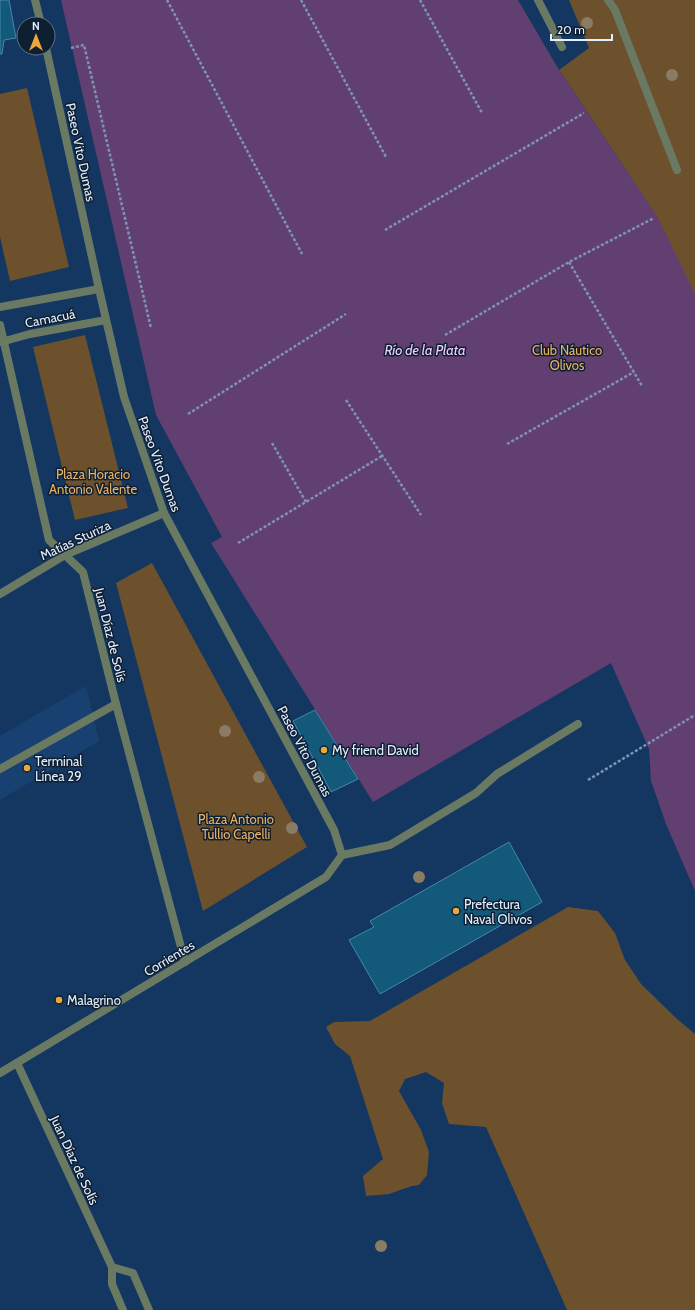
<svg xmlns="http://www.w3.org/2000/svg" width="695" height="1310" font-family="Cabin,sans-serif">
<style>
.built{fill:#184172}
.green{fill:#6c512c}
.water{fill:#613f70}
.building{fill:#12597a;stroke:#4687aa}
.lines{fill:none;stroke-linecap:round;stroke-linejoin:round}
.path{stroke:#7d95b2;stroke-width:2.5;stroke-dasharray:3 2;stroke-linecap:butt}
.lane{stroke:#6a7962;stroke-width:8}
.street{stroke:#6a7962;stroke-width:8}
.tree{fill:#8a7b62}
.poi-dot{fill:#eda83b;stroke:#0f1f32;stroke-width:1.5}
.labels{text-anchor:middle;stroke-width:3;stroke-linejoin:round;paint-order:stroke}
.street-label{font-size:13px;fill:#e2efff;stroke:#0f1f32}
.park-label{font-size:13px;fill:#ebb262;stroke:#0f1f32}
.poi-label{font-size:13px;fill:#e2efff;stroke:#0f1f32;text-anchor:start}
.water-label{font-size:14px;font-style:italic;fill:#efd0fe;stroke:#0f1f32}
</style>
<rect width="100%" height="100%" fill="#133761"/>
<!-- built -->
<polygon class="built" points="86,686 99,741 0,800 0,736"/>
<!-- green -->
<g class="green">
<polygon points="569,0 695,0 695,454 630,176 559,70 589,48"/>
<polygon points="27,88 69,267 10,281 0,237 0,94"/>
<polygon points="85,335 128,508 75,520 33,347"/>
<polygon points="152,563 307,847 203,911 116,583"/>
<polygon points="568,907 598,911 615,933 625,960 641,984 677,1019 695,1034 695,1310 567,1310 486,1127 449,1124 442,1103 444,1083 426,1072 405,1079 399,1091 421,1130 429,1152 427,1175 419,1185 412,1186 389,1194 366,1196 363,1176 383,1159 350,1056 335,1044 326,1027 334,1022 370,1021"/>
</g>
<!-- water -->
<polygon class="water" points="61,0 518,0 559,70 657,216 695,294 695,891 666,824 651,781 649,749 611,663 373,802 211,543 222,537 156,415"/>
<!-- building -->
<g class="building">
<polygon points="0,0 9,0 16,38 4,40 2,54 0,54"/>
<polygon points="315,710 358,779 331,792 293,721"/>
<polygon points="509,842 542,902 380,994 349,940 374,927 370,921"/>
</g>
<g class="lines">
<!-- path -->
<g class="path">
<polyline points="167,0 302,254"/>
<polyline points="301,0 386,157"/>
<polyline points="420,0 482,113"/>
<polyline points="71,48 84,45 151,328"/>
<polyline points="385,230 584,113"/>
<polyline points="569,262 642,386"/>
<polyline points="445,335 569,262 654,218"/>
<polyline points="346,400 421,515"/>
<polyline points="188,414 346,314"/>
<polyline points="272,443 306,502"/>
<polyline points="507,444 634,372"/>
<polyline points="238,543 382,456"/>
<polyline points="588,780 695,715"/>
</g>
<!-- lane -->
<g class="lane">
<polyline points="538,0 562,47"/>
<polyline points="608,0 615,10 677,170"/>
<polyline points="0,769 116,704"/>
<polyline points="342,855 390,845 476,793 497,774 578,724"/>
</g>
<!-- street -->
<g class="street">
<polyline points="35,0 41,24"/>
<polyline points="0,307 99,289"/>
<polyline points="0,325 49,540 83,572 116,704 185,962"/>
<polyline points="1,342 30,334 106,320"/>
<polyline points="0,594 65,555 164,513"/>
<polyline points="17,1063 112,1267 112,1284 123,1310"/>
<polyline points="0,1073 326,877 342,855 334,830 164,513 124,397 99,289 46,48"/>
<polyline points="112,1267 133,1273 149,1310"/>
</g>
</g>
<!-- trees -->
<g class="tree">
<circle cx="587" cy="23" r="6"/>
<circle cx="672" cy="75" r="6"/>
<circle cx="225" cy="731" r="6"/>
<circle cx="259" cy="777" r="6"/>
<circle cx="292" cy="828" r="6"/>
<circle cx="419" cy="877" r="6"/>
<circle cx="381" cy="1246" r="6"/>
</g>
<!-- markers -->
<g class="poi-dot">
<circle cx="324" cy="750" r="4"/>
<circle cx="27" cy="768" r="4"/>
<circle cx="456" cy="911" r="4"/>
<circle cx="59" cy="1000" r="4"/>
</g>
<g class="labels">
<!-- street labels -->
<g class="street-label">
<text transform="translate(81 152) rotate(78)" y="5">Paseo Vito Dumas</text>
<text transform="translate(50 318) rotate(-11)" y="5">Camacuá</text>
<text transform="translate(160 464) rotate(70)" y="5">Paseo Vito Dumas</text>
<text transform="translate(75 540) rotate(-25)" y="5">Matías Sturiza</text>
<text transform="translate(111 635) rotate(76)" y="5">Juan Díaz de Solís</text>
<text transform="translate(305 751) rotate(62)" y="5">Paseo Vito Dumas</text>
<text transform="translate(169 958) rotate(-31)" y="5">Corrientes</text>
<text transform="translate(75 1160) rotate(65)" y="5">Juan Díaz de Solís</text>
</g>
<!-- park labels -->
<g class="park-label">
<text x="567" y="355">Club Náutico<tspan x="567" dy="15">Olivos</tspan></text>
<text x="93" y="479">Plaza Horacio<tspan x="93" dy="15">Antonio Valente</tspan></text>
<text x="236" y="824">Plaza Antonio<tspan x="236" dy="15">Tullio Capelli</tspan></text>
</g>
<!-- poi labels -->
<g class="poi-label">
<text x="332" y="755">My friend David</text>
<text x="35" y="766">Terminal<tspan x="35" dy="15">Línea 29</tspan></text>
<text x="464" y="909">Prefectura<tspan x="464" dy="15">Naval Olivos</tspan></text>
<text x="67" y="1005">Malagrino</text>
</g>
<!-- water labels -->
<g class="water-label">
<text x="425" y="355">Río de la Plata</text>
</g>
</g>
<!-- north arrow -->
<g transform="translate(36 36)"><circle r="19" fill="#0f1f32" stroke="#637284"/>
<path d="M0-3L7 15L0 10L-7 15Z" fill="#eda83b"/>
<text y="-6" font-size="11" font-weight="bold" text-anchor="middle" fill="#e2efff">N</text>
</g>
<!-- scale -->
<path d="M551 34v6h61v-6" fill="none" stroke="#e2efff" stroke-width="2"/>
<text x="557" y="34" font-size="12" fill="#e2efff" stroke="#0f1f32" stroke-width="3" paint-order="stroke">20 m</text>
</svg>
